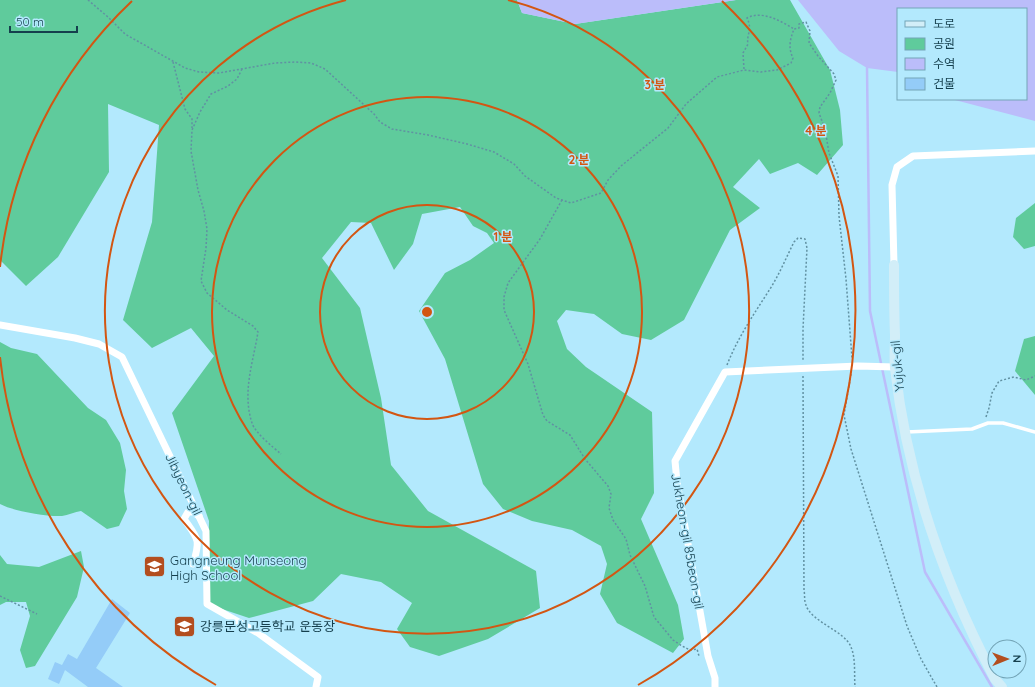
<svg xmlns="http://www.w3.org/2000/svg" width="1035" height="687" font-family="Quicksand,'Noto Sans KR',sans-serif">
<style>
.green{fill:#5fcb9c}
.water{fill:#bbbdfa}
.lines{fill:none;stroke-linecap:round;stroke-linejoin:round}
.stream{stroke:#bbbdfa;stroke-width:2.5}
.building{fill:#94ccf8}
.path{stroke:#6191a2;stroke-width:1.5;stroke-dasharray:2 2;stroke-linecap:butt}
.lane{stroke:#fff;stroke-width:3.5}
.street{stroke:#fff;stroke-width:7}
.secondary{stroke:#d2eef8;stroke-width:10}
.ring{fill:none;stroke:#d35612;stroke-width:2}
.labels{text-anchor:middle;stroke-width:3;stroke-linejoin:round;paint-order:stroke}
.street-label{font-size:13px;fill:#153f4d;stroke:#b3e9fd}
.poi-label{font-size:13px;fill:#153f4d;stroke:#b3e9fd;text-anchor:start}
.centre{fill:#d35612;stroke:#b3e9fd;stroke-width:2}
.ring-label{font-size:12px;text-anchor:middle;font-weight:bold;fill:#d35612;stroke:#b3e9fd;stroke-width:3;stroke-linejoin:round;paint-order:stroke}
</style>
<rect width="100%" height="100%" fill="#b3e9fd"/>
<!-- green -->
<g class="green">
<polygon points="0,0 517,0 522,13 575,24 736,0 790,0 830,70 840,110 843,145 817,175 798,163 770,174 759,159 733,187 760,208 730,230 684,320 651,340 622,334 594,314 566,310 557,321 567,349 586,367 652,412 654,493 641,519 678,605 684,639 673,653 617,623 600,594 607,564 601,546 572,530 532,521 503,509 483,484 445,359 419,311 445,273 470,260 494,243 487,233 473,226 460,207 422,214 413,244 394,270 371,223 351,222 322,258 360,308 381,398 391,465 428,511 536,571 540,608 488,639 439,656 410,647 397,629 412,603 381,582 341,574 313,601 249,618 207,604 209,521 172,413 214,356 191,328 152,348 123,320 152,222 159,125 108,104 109,172 58,257 26,286 0,260"/>
<polygon points="1035,203 1035,246 1024,249 1013,237 1016,218"/>
<polygon points="1035,336 1035,395 1015,371 1024,339"/>
<path d="M0,342L11,348L37,354L88,408L106,420L120,443L126,470L124,491L127,509L119,526L107,529L81,511C75,512 68,515 62,516C47,517 13,511 0,504Z"/>
<polygon points="81,551 84,567 77,597 35,666 26,668 20,650 30,616 26,602 6,602 0,605 0,555 7,564 39,567"/>
</g>
<!-- water -->
<g class="water">
<polygon points="517,0 736,0 575,24 522,13"/>
<polygon points="798,0 1035,0 1035,121 951,99 1026,99 1026,9 898,9 898,72 867,68 839,51"/>
</g>
<g class="lines">
<!-- stream -->
<polyline class="stream" points="867,68 870,311 925,572 992,687"/>
</g>
<!-- building -->
<polygon class="building" points="112,599 130,613 96,668 123,687 88,687 65,670 59,684 48,679 55,662 62,665 68,654 77,659"/>
<g class="lines">
<!-- path -->
<g class="path">
<path d="M88,0L108,17L125,34L185,68L199,72L219,73L275,63L296,62L311,63L325,69L374,114L380,122L392,129L428,135L467,144L494,152L514,164L525,176L556,198L571,203L601,193L608,180L621,166L668,128L686,104L717,77L744,70L761,72L777,70L791,63L793,58C788,48 790,39 794,29L799,28V24L806,22L810,31L809,43L818,56L834,74L836,80L830,93L820,107L819,113L825,129L829,153L838,176L839,216L846,279L852,358"/>
<polyline points="173,62 185,109 192,119 192,128"/>
<path d="M242,69L237,79L228,86L211,94L200,112L192,130L191,151L198,190L204,211L207,229L206,248L201,281L207,293L227,310L253,326L258,332C253,363 242,392 252,423C255,433 273,447 281,454"/>
<path d="M744,69L743,53L748,44C746,35 753,30 747,18C762,10 781,21 794,29"/>
<polyline points="562,200 540,239 508,283 504,297 504,310 528,364 543,415 547,421 570,435 585,459 608,486 611,494 609,508 613,520 626,539 630,555 645,586 654,617 673,640 682,646 690,650 697,649 699,656"/>
<path d="M727,365C738,337 754,314 770,289C779,275 786,258 794,242L798,238L805,239L807,248L803,329V360"/>
<polyline points="851,374 844,415 851,449 907,626 921,659 937,687"/>
<path d="M803,376L804,590C805,595 804,601 806,605C811,622 845,631 851,647C856,659 854,674 855,687"/>
<polyline points="986,417 989,408 992,393 999,381 1014,377 1026,380 1035,376"/>
<polyline points="0,596 37,614"/>
</g>
<!-- lane -->
<polyline class="lane" points="907,432 972,429 988,423 1003,423 1035,432"/>
<!-- street -->
<g class="street">
<polyline points="894,265 892,185 897,167 913,156 1035,151"/>
<polyline points="0,325 75,338 99,344 122,357 206,531 207,604 258,633 318,677 316,687"/>
<path d="M193,564C201,539 198,539 184,519L188,512H193L199,516"/>
<polyline points="715,687 715,678 708,656 677,482 675,461 725,372 858,366 895,367"/>
</g>
<!-- secondary -->
<path class="secondary" d="M894,265C894,288 894,311 895,335C895,346 894,357 895,368C907,477 944,582 995,679L1002,687"/>
</g>
<!-- distance rings -->
<g class="ring">
<circle cx="427" cy="312" r="107"/>
<circle cx="427" cy="312" r="215"/>
<path d="M508 0A322 322 0 1 1 346 0"/>
<path d="M216 685A429 429 0 0 1 0 357M0 267A429 429 0 0 1 132 1M722 1A429 429 0 0 1 638 685"/>
</g>
<!-- icons -->
<defs>
<symbol id="school-square" viewBox="-11 -11 22 22"><rect x="-9" y="-9" width="18" height="18" rx="4" fill="#b34e1f" stroke="#b3e9fd"/><path d="M0-5L7-2L0 1L-7-2ZM-4 1L0 2.5L4 1V4Q0 6-4 4Z" fill="#fff"/></symbol>
</defs>
<g fill-rule="evenodd">
<use href="#school-square" x="142" y="554" width="25" height="25"/>
<use href="#school-square" x="172" y="614" width="25" height="25"/>
</g>
<g class="labels">
<!-- street labels -->
<g class="street-label">
<text transform="translate(897 366) rotate(-95)" y="5">Yujuk-gil</text>
<text transform="translate(184 484) rotate(64)" y="5">Jibyeon-gil</text>
<text transform="translate(688 541) rotate(80)" y="5">Jukheon-gil 85beon-gil</text>
</g>
<!-- poi labels -->
<g class="poi-label">
<text x="170" y="565">Gangneung Munseong<tspan x="170" dy="15">High School</tspan></text>
<text x="200" y="631">강릉문성고등학교 운동장</text>
</g>
</g>
<circle cx="427" cy="312" r="6" class="centre"/>
<g class="ring-label">
<text x="655" y="89">3 분</text>
<text x="816" y="135">4 분</text>
<text x="579" y="164">2 분</text>
<text x="503" y="241">1 분</text>
</g>
<!-- legend -->
<rect x="897" y="8" width="130" height="92" fill="#b3e9fd" stroke="#74a5b7"/>
<rect x="905" y="21" width="20" height="6" fill="#d2eef8" stroke="#74a5b7"/>
<text x="933" y="28" font-size="12" fill="#153f4d">도로</text>
<rect x="905" y="38" width="20" height="12" fill="#5fcb9c" stroke="#74a5b7"/>
<text x="933" y="48" font-size="12" fill="#153f4d">공원</text>
<rect x="905" y="58" width="20" height="12" fill="#bbbdfa" stroke="#74a5b7"/>
<text x="933" y="68" font-size="12" fill="#153f4d">수역</text>
<rect x="905" y="78" width="20" height="12" fill="#94ccf8" stroke="#74a5b7"/>
<text x="933" y="88" font-size="12" fill="#153f4d">건물</text>
<!-- north arrow -->
<g transform="translate(1007 659) rotate(89)"><circle r="19" fill="#b3e9fd" stroke="#74a5b7"/>
<path d="M0-3L7 15L0 10L-7 15Z" fill="#b34e1f"/>
<text y="-6" font-size="11" font-weight="bold" text-anchor="middle" fill="#153f4d">N</text>
</g>
<!-- scale -->
<path d="M10 26v6h67v-6" fill="none" stroke="#153f4d" stroke-width="2"/>
<text x="16" y="26" font-size="12" fill="#153f4d" stroke="#b3e9fd" stroke-width="3" paint-order="stroke">50 m</text>
</svg>
